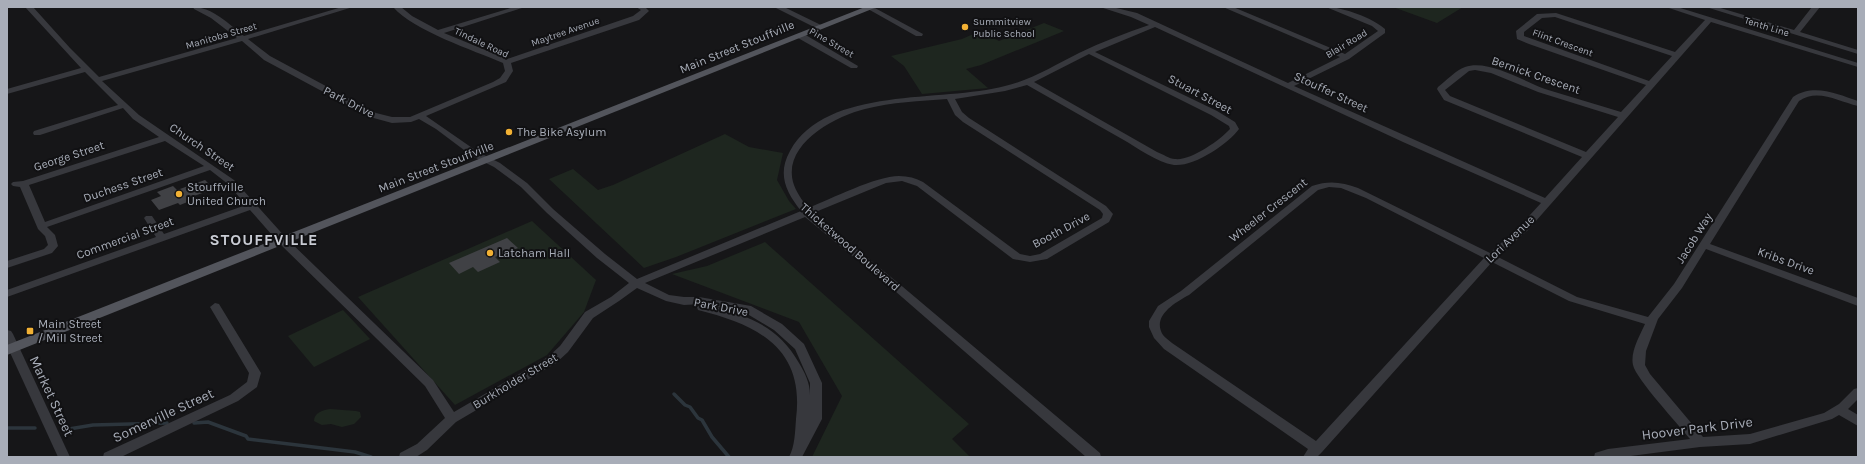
<svg xmlns="http://www.w3.org/2000/svg" width="1865" height="464" font-family="Karla,sans-serif">
<style>
.green{fill:#1e261f}
.lines{fill:none;stroke-linecap:round;stroke-linejoin:round}
.stream{stroke:#2c353c;stroke-width:3.5}
.building{fill:#404145}
.minor{fill:#37383d;fill-rule:evenodd}
.major{fill:#53555c;fill-rule:evenodd}
.poi-dot{fill:#f2b134;stroke:#111113;stroke-width:1.5}
.labels{text-anchor:middle;stroke-width:4;stroke-linejoin:round;paint-order:stroke}
.far-poi-label{font-size:10px;fill:#a8adb8;stroke:#111113;text-anchor:start}
.far-street-label{font-size:10px;fill:#a8adb8;stroke:#111113}
.street-label{font-size:12px;fill:#a8adb8;stroke:#111113}
.poi-label{font-size:12px;fill:#a8adb8;stroke:#111113;text-anchor:start}
.near-street-label{font-size:14px;fill:#a8adb8;stroke:#111113}
.district-label{font-size:16px;font-weight:bold;letter-spacing:1px;fill:#c9ccd4;stroke:#111113}
</style>
<rect width="100%" height="100%" fill="#161618"/>
<!-- green -->
<g class="green">
<polygon points="1393,7 1463,7 1437,23"/>
<polygon points="1044,23 1064,31 981,65 966,69 988,88 922,94 904,66 891,56 962,39 980,31 999,41"/>
<polygon points="725,134 749,147 783,153 777,180 789,201 796,209 676,257 644,268 549,179 573,169 598,190 613,185"/>
<polygon points="532,221 596,280 584,312 547,355 455,405 358,297"/>
<polygon points="765,242 969,424 952,439 970,457 812,457 842,396 799,322 672,274 707,266"/>
<polygon points="343,310 370,339 314,367 288,336"/>
<path d="M330,409L356,411L360,412L361,417L354,424L342,427L331,424L322,425L314,421C314,413 322,410 330,409Z"/>
</g>
<g class="lines">
<!-- stream -->
<g class="stream">
<polyline points="674,394 685,405 690,407 698,418 702,420 712,437 729,457"/>
<polyline points="194,423 208,422 246,436 248,439 355,452 371,457"/>
<polyline points="7,428 35,428"/>
<polyline points="69,429 93,425 167,423"/>
</g>
</g>
<!-- building -->
<g class="building">
<polygon points="205,180 214,189 188,198 190,201 180,205 178,203 159,210 151,200 161,196 157,192 173,186 177,190"/>
<polygon points="507,238 518,248 495,257 500,262 478,272 473,267 459,274 449,263"/>
</g>
<g class="lines">
<!-- minor -->
<g class="minor">
<path d="M25,7H33L70,48L99,77L237,38L211,18L194,9L193,7C212,7 229,24 244,36L342,7H353L248,39L270,56L376,113L392,117H410L493,82L500,78L505,71L503,63C473,50 414,31 393,7H401L412,16L438,30L514,7H525L444,33L507,59L633,16L641,10L636,7H645L649,11L639,20L511,63L513,71L506,82L426,116L478,152L500,163L527,183L553,209L605,254L637,279L801,211C786,192 777,174 790,151C827,85 942,103 1005,86C1031,80 1055,65 1079,53C1102,42 1125,33 1149,25L1131,17L1100,7H1112L1137,13L1288,83L1340,57L1223,7H1233L1345,54L1378,31L1372,26L1326,7C1343,7 1373,18 1385,29V33L1349,59L1294,86L1545,198L1582,157L1444,100L1437,89L1438,87C1446,81 1456,70 1465,67C1488,59 1523,81 1545,89C1570,97 1596,104 1621,112L1646,85L1529,44L1517,39L1516,31L1537,14L1556,13L1675,52L1705,20L1666,7H1677L1858,63V67L1711,22L1528,230L1498,257L1577,297L1648,317L1674,284L1793,97C1814,83 1837,94 1858,101V106C1839,102 1818,88 1799,101L1710,244L1858,298V306L1706,249L1682,288L1658,319L1646,351L1645,365L1650,374L1703,437L1750,434L1824,413L1839,404L1854,389L1858,388V399L1848,409L1858,415V426L1839,415L1832,419L1750,444L1700,447L1623,457H1594L1595,453L1608,449L1690,439C1679,425 1636,379 1633,365C1630,352 1640,335 1645,324L1569,301L1492,262L1322,452L1317,457H1303L1308,449L1164,349L1154,338L1149,327V321L1158,306L1181,291L1312,186C1329,180 1342,182 1358,188L1490,253L1520,226L1541,203L1403,142L1155,27L1095,52L1217,111L1235,122L1239,129C1228,144 1194,167 1174,165C1156,162 1138,148 1122,139C1090,121 1059,103 1027,85L1005,91L955,99L962,112L969,118L1106,206L1113,214L1109,222L1047,259L1030,262L1013,259L917,186L902,181L886,183L813,213L903,287L1100,453L1101,457H1086L895,291L805,217L645,283L669,295L684,297H699L751,306L782,324L804,344L822,383V419L802,457H789C795,446 795,432 796,419C805,348 758,325 698,310L697,307L701,304L684,305L666,301L637,288L619,301L593,318L568,352L556,363L456,422L427,450L416,457H399L400,453L417,444L445,418L425,386L279,243L250,210L7,297V290L156,237L144,218L146,216H152L164,234L246,205L228,184L210,170L47,227L55,235L58,246L52,253L7,268V261L44,249L48,245L45,236L38,229L20,187L13,186L11,184L13,182L23,181L159,137L133,119L123,108L40,135H34L33,133L34,131L118,105L85,72L7,94V89L81,68ZM1555,17L1672,56L1649,81L1524,36V32L1542,18ZM242,41L264,60L370,117L392,123L411,122L419,119L436,129L472,156L494,167L521,187L547,213L597,258L629,283L611,297L585,312L560,346L548,357L454,412L433,380L287,239L234,180L139,115L102,81ZM1089,54L1211,115L1229,126L1230,129C1220,140 1191,161 1175,159C1169,159 1163,154 1157,152L1034,82ZM1475,70L1491,73L1538,92L1618,117L1586,152L1450,96L1445,90L1469,71ZM947,99L955,115L963,122L1100,210L1103,214L1102,218L1040,254L1030,256L1020,254L923,182C916,178 908,176 899,176C876,176 831,199 808,208C802,200 796,192 793,182C783,144 835,116 865,109C892,102 920,101 947,99ZM165,141L204,166L45,222L29,185ZM1329,187L1341,188L1366,198L1484,258L1316,441L1172,343C1169,340 1165,338 1163,335C1151,316 1176,302 1189,295L1318,190ZM711,306L744,312L774,330L795,349L810,383V395C810,383 805,373 799,363C779,327 749,316 711,306Z"/>
<polygon points="774,7 784,7 825,27 818,29"/>
<polygon points="867,7 873,7 923,34 922,36 916,36 868,9"/>
<polygon points="1706,7 1717,7 1794,30 1812,7 1820,7 1800,32 1858,50 1858,54"/>
<polygon points="798,34 804,34 858,66 857,68 851,68 798,38"/>
<polygon points="215,303 219,304 261,373 257,387 238,401 121,457 103,457 104,453 230,395 247,382 249,373 210,307"/>
<polygon points="7,330 11,331 13,334 70,457 58,457 7,346"/>
</g>
<!-- major -->
<polygon class="major" points="865,7 877,7 7,355 7,345"/>
</g>
<!-- markers -->
<g class="poi-dot">
<circle cx="965" cy="27" r="4"/>
<circle cx="509" cy="132" r="4"/>
<circle cx="179" cy="194" r="4"/>
<circle cx="490" cy="253" r="4"/>
<rect x="26" y="327" width="8" height="8" rx="2"/>
</g>
<g class="labels">
<!-- far-poi labels -->
<g class="far-poi-label">
<text x="973" y="25">Summitview<tspan x="973" dy="12">Public School</tspan></text>
</g>
<!-- far-street labels -->
<g class="far-street-label">
<text transform="translate(1767 26) rotate(17)" y="4">Tenth Line</text>
<text transform="translate(565 31) rotate(-19)" y="4">Maytree Avenue</text>
<text transform="translate(221 35) rotate(-16)" y="4">Manitoba Street</text>
<text transform="translate(482 42) rotate(25)" y="4">Tindale Road</text>
<text transform="translate(832 42) rotate(30)" y="4">Pine Street</text>
<text transform="translate(1563 42) rotate(20)" y="4">Flint Crescent</text>
<text transform="translate(1346 43) rotate(-31)" y="4">Blair Road</text>
</g>
<!-- street labels -->
<g class="street-label">
<text transform="translate(737 47) rotate(-22)" y="4">Main Street Stouffville</text>
<text transform="translate(1536 75) rotate(19)" y="4">Bernick Crescent</text>
<text transform="translate(1331 92) rotate(25)" y="4">Stouffer Street</text>
<text transform="translate(1200 94) rotate(28)" y="4">Stuart Street</text>
<text transform="translate(349 102) rotate(27)" y="4">Park Drive</text>
<text transform="translate(202 147) rotate(34)" y="4">Church Street</text>
<text transform="translate(69 156) rotate(-18)" y="4">George Street</text>
<text transform="translate(436 167) rotate(-21)" y="4">Main Street Stouffville</text>
<text transform="translate(123 185) rotate(-19)" y="4">Duchess Street</text>
<text transform="translate(1268 210) rotate(-38)" y="4">Wheeler Crescent</text>
<text transform="translate(1061 230) rotate(-28)" y="4">Booth Drive</text>
<text transform="translate(125 238) rotate(-20)" y="4">Commercial Street</text>
<text transform="translate(1694 238) rotate(-58)" y="4">Jacob Way</text>
<text transform="translate(1510 239) rotate(-44)" y="4">Lori Avenue</text>
<text transform="translate(850 247) rotate(41)" y="4">Thicketwood Boulevard</text>
<text transform="translate(1786 261) rotate(20)" y="4">Kribs Drive</text>
<text transform="translate(721 307) rotate(11)" y="4">Park Drive</text>
<text transform="translate(515 381) rotate(-31)" y="4">Burkholder Street</text>
</g>
<!-- poi labels -->
<g class="poi-label">
<text x="517" y="136">The Bike Asylum</text>
<text x="187" y="191">Stouffville<tspan x="187" dy="14">United Church</tspan></text>
<text x="498" y="257">Latcham Hall</text>
<text x="38" y="328">Main Street<tspan x="38" dy="14">/ Mill Street</tspan></text>
</g>
<!-- near-street labels -->
<g class="near-street-label">
<text transform="translate(52 396) rotate(65)" y="5">Market Street</text>
<text transform="translate(163 415) rotate(-25)" y="5">Somerville Street</text>
<text transform="translate(1697 428) rotate(-7)" y="5">Hoover Park Drive</text>
</g>
<!-- district labels -->
<g class="district-label">
<text x="264" y="245">STOUFFVILLE</text>
</g>
</g>
<!-- border -->
<rect width="1865" height="464" fill="none" stroke="#a8adb8" stroke-width="16"/>
</svg>
